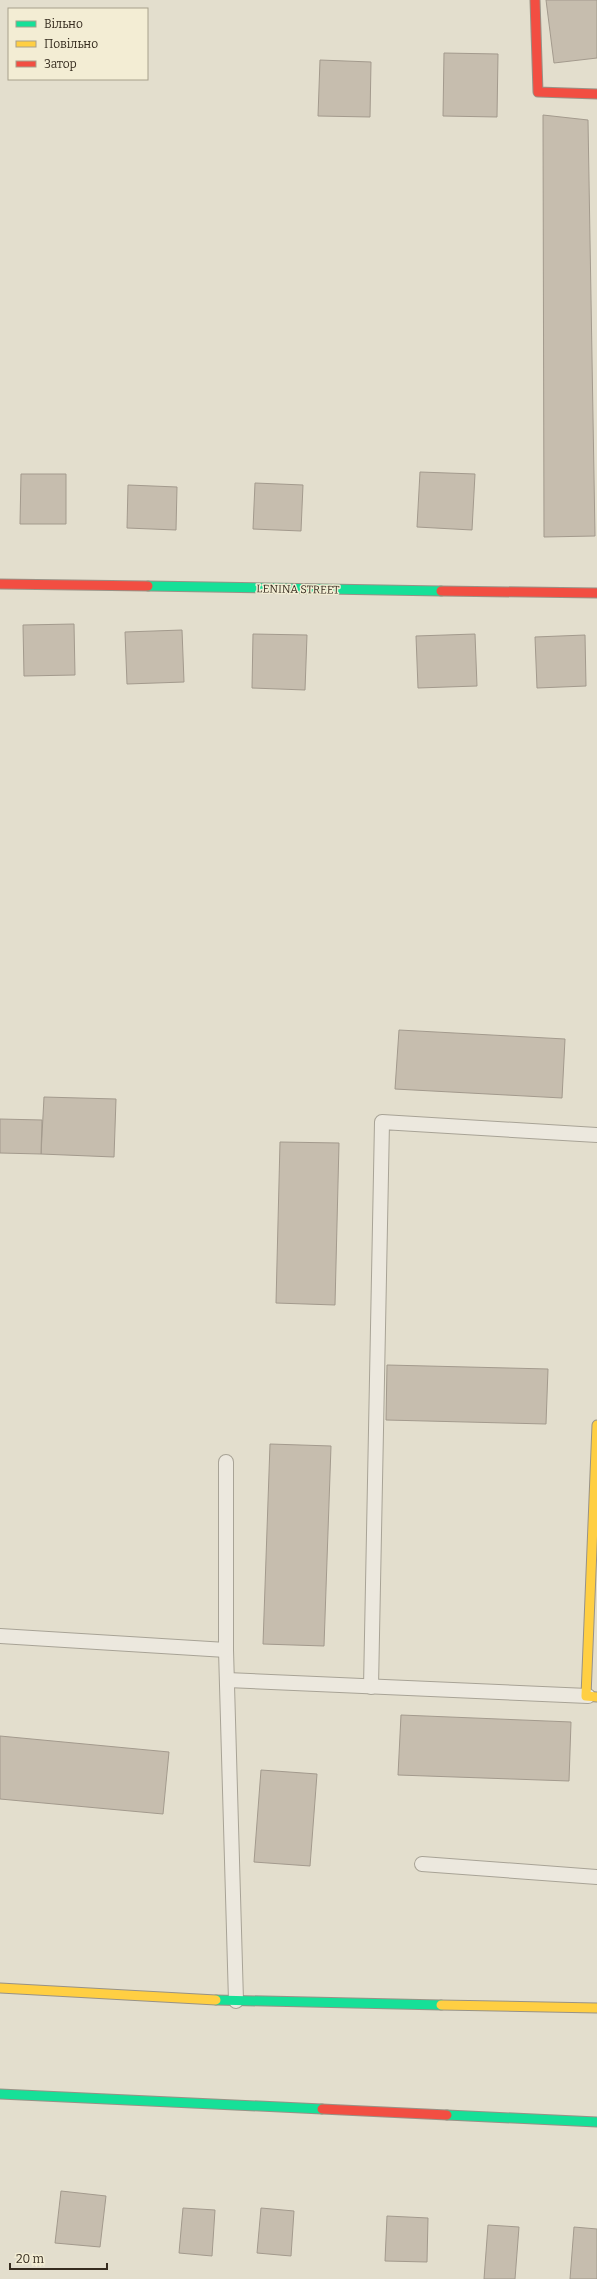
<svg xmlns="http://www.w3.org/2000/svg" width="597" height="2279" font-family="Bitter,serif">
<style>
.building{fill:#c6bdae;stroke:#a39a8d}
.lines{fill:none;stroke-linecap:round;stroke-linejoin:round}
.lane-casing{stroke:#a8a396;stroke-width:16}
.fast-casing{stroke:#989286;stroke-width:11}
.slow-casing{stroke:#989286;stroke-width:11}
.jam-casing{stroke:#989286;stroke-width:11}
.lane{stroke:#ece8de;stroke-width:14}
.fast{stroke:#16e098;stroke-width:9}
.slow{stroke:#ffcf43;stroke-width:9}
.jam{stroke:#f24e42;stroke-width:9}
.labels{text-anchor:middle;stroke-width:3;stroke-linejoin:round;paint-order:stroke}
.street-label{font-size:11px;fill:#362c1f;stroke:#f3edd4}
</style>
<rect width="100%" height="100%" fill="#e3decd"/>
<!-- building -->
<g class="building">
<polygon points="546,0 597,0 597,58 554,63"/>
<polygon points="444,53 498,54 497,117 443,116"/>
<polygon points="320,60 371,62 370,117 318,116"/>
<polygon points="543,115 588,120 595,536 544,537"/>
<polygon points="420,472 475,474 472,530 417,527"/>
<polygon points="21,474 66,474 66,524 20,524"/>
<polygon points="255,483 303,485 301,531 253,529"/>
<polygon points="128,485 177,487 176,530 127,528"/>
<polygon points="74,624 75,675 24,676 23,625"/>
<polygon points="182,630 184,682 127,684 125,632"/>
<polygon points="253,634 307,635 305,690 252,688"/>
<polygon points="475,634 477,686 418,688 416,636"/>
<polygon points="585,635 586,686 537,688 535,637"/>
<polygon points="399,1030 565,1039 562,1098 395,1089"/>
<polygon points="44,1097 116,1099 114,1157 41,1154"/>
<polygon points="0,1119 42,1120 41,1154 0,1153"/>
<polygon points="280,1142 339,1143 335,1305 276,1303"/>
<polygon points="387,1365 548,1369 546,1424 386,1420"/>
<polygon points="270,1444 331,1446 324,1646 263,1644"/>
<polygon points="401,1715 571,1722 569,1781 398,1775"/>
<polygon points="0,1736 169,1752 163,1814 0,1799"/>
<polygon points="261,1770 317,1774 310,1866 254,1862"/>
<polygon points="61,2191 106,2196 100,2247 55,2243"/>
<polygon points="183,2208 215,2210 212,2256 179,2253"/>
<polygon points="261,2208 294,2211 291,2256 257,2253"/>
<polygon points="387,2216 428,2218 427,2262 385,2261"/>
<polygon points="488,2225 519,2227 515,2279 484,2279"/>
<polygon points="574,2227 597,2229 597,2279 570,2279"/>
</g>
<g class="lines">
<defs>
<g id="lane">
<polyline points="226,1462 226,1650 236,2001"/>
<polyline points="0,1636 226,1650"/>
<polyline points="227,1680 588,1696"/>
<polyline points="371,1687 382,1122 597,1135"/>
<polyline points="422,1864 597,1877"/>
</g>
<g id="fast">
<polyline points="148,586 441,591"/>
<polyline points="216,2000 441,2005"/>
<polyline points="0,2094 322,2109"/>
<polyline points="447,2115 597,2122"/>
</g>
<g id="slow">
<polyline points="597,1425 586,1696 597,1697"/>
<polyline points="0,1988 216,2000"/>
<polyline points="441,2005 597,2008"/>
</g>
<g id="jam">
<polyline points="535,0 538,92 597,94"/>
<polyline points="0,584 148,586"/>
<polyline points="441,591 597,593"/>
<polyline points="322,2109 447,2115"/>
</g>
</defs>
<!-- lane casing -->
<use href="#lane" class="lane-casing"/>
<!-- fast casing -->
<use href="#fast" class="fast-casing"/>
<!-- slow casing -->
<use href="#slow" class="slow-casing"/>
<!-- jam casing -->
<use href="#jam" class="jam-casing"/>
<!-- lane -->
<use href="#lane" class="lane"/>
<!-- fast -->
<use href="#fast" class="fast"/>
<!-- slow -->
<use href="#slow" class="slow"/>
<!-- jam -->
<use href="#jam" class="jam"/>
</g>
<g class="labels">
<!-- street labels -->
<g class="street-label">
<text transform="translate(298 589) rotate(1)" y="4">LENINA STREET</text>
</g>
</g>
<!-- legend -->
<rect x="8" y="8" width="140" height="72" fill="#f3edd4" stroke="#a7a08c"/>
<rect x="16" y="21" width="20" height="6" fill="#16e098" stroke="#a7a08c"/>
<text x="44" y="28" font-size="12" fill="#362c1f">Вільно</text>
<rect x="16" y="41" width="20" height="6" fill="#ffcf43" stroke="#a7a08c"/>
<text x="44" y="48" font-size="12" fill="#362c1f">Повільно</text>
<rect x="16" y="61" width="20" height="6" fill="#f24e42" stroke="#a7a08c"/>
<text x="44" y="68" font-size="12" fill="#362c1f">Затор</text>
<!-- scale -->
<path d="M10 2263v6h97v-6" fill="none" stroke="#362c1f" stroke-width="2"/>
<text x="16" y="2263" font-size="12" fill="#362c1f" stroke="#f3edd4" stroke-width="3" paint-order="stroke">20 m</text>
</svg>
